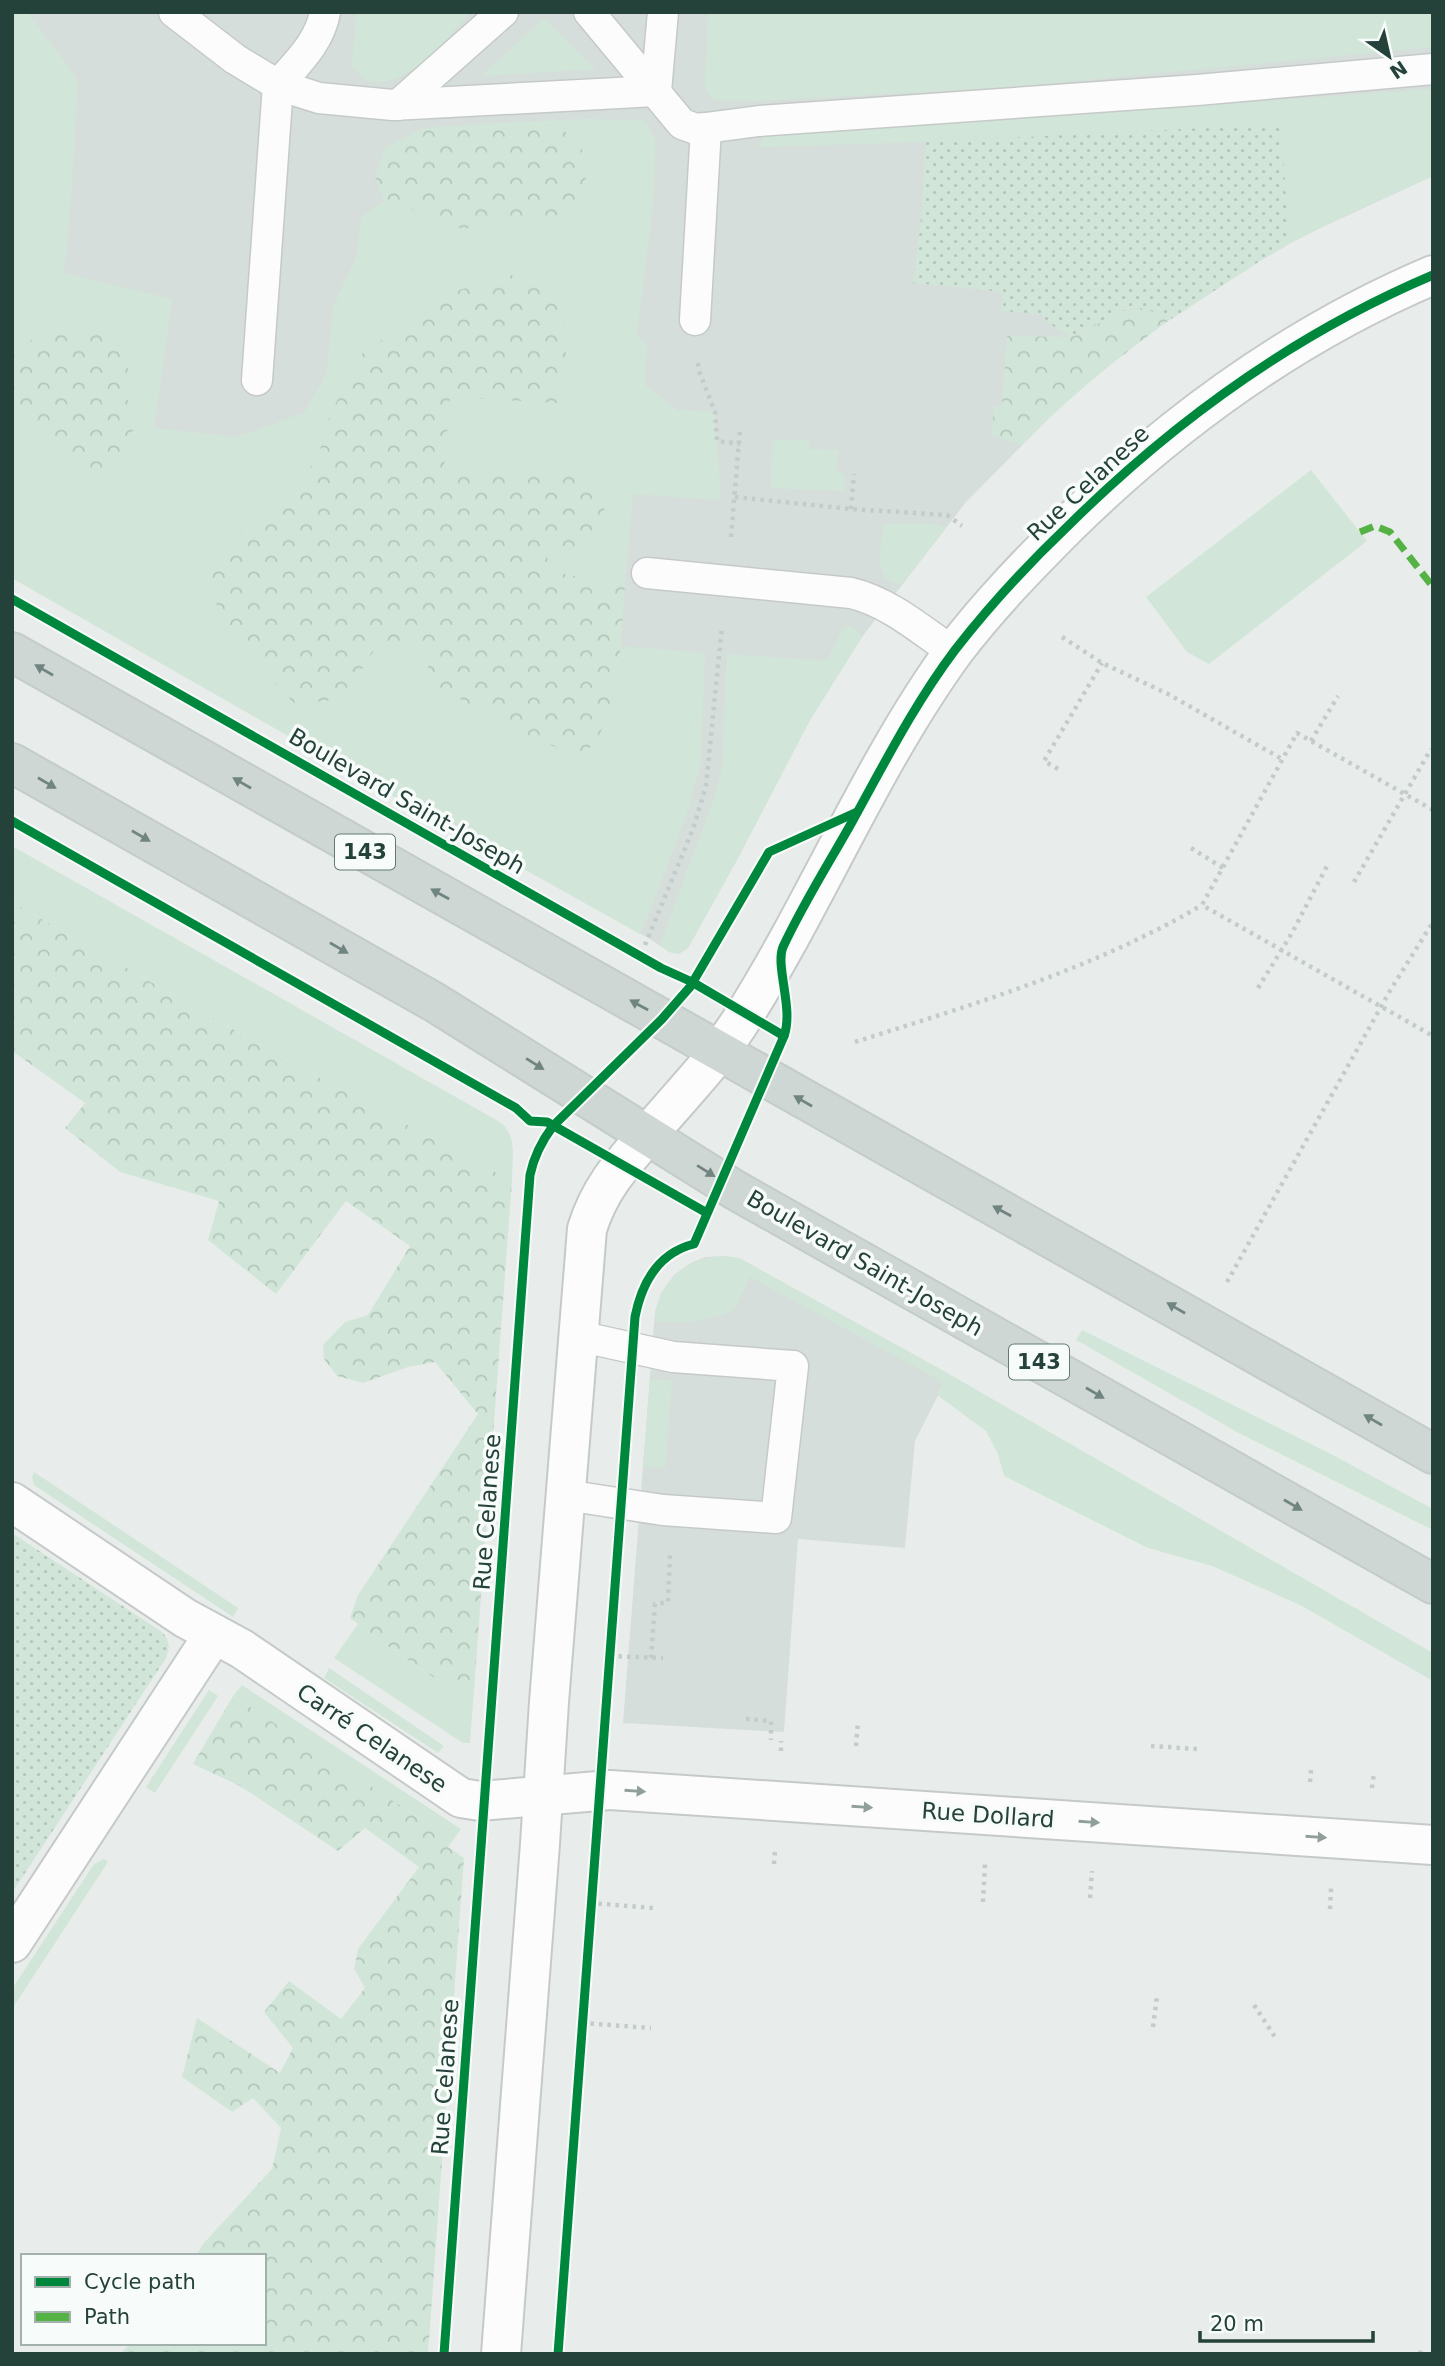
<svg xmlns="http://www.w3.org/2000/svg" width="1445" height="2366" font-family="'DejaVu Sans',sans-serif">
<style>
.built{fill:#d6dedb}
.grass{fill:#d1e6d8}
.forest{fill:url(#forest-crowns)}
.park{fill:url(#park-dots)}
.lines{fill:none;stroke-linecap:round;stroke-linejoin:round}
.service-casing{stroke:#c5cac8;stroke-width:33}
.minor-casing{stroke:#c5cac8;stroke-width:42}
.tertiary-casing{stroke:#c5cac8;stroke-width:42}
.primary-casing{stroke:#c3ccc9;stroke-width:42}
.path{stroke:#c3ccca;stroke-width:4.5;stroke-dasharray:3.5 5;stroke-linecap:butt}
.service{stroke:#fcfcfc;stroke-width:30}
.minor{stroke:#fcfcfc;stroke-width:38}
.tertiary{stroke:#fcfcfc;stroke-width:38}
.primary{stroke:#cfd7d5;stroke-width:38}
.quiet{stroke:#55b346;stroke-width:7;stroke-dasharray:14 7;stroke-linecap:butt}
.cycleway-casing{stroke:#f7fbf9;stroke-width:13}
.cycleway{stroke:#00873e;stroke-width:9}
.oneway{fill:#718580}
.oneway2{fill:#909f9b}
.labels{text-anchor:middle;stroke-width:7;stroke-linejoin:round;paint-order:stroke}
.shield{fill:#f7fbf9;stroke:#637a73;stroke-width:2}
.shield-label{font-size:21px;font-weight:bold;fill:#24423a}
.street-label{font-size:23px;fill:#24423a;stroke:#f7fbf9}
</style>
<defs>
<pattern id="forest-crowns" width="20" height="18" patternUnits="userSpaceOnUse" patternTransform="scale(1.75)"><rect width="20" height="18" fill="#d1e6d8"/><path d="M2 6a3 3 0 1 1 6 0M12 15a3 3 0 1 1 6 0" fill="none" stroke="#b3c6ba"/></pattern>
<pattern id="park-dots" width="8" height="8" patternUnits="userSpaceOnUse" patternTransform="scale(1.75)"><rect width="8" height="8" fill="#d1e6d8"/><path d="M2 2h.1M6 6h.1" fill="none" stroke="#b3c6ba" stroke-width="1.8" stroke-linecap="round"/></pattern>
</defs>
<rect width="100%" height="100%" fill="#e8edeb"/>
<!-- built -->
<g class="built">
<polygon points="12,12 1433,12 1433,176 1301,237 1260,261 1168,321 1116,359 1059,408 966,502 862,637 810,720 738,858 688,948 679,954 669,952 650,939 418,810 12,578"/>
<polygon points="724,1256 739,1258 949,1374 915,1441 905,1548 798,1539 784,1732 623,1723 655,1312 661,1293 674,1275 689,1264 705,1257"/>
</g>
<!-- grass -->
<g class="grass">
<polygon points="12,12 27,12 78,80 71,199 64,273 172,299 154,428 236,437 304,413 327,372 333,307 357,255 361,217 384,201 414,210 464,230 500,213 540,223 586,178 584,153 559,126 495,123 586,119 643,120 655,138 654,195 637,335 647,346 645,385 677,410 715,412 721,500 633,494 625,583 567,575 548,567 547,554 576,547 472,471 444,469 450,397 559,403 568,338 331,412 317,460 274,507 236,534 224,625 258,666 295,704 342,699 375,649 408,649 429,652 427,680 604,727 614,689 620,646 705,653 701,761 688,810 652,906 640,934 418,810 12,578"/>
<path d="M356,12H470C447,38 403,97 363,78C359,75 355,69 352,66Z"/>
<polygon points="708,12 1433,12 1433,47 1012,87 757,101 715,100 707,93 705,83"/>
<polygon points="544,18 595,69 482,76"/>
<polygon points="1433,89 1433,176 1346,215 1289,244 1280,124 926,142 760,147 762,137"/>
<polygon points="773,439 809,441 809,449 838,450 836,472 845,474 844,491 770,488"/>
<polygon points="1311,470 1367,541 1209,664 1187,652 1146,597"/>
<polygon points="883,524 935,524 946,528 901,585 887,580 879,565"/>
<polygon points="849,626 857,630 862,637 810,720 738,858 688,948 679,954 669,952 660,945 714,798 722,768 727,654 827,661 843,628"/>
<path d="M12,846L500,1122C518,1135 512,1161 512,1181L290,1062L12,902Z"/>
<path d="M724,1256L739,1258L949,1374L1433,1653V1681L1300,1605L1212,1566L1148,1548L1004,1476L998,1454L986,1431L937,1395L943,1382L750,1277L734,1310C706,1321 684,1325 654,1321C658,1281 686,1259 724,1256Z"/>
<polygon points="1082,1330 1331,1454 1433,1509 1433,1530 1237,1432 1076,1340"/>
<polygon points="650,1380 672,1380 665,1468 643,1467"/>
<polygon points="34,1472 238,1608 233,1617 34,1485 32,1477"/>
<polygon points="358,1624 393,1650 473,1704 470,1743 463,1743 334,1658"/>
<polygon points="329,1668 444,1746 438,1753 324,1678"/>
<polygon points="242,1685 461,1829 453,1840 233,1696"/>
<polygon points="209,1690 218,1696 155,1793 146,1787"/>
<polygon points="104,1859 108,1862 12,2009 12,1989 94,1864"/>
</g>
<!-- forest -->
<g class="forest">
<polygon points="495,123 560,126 585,153 586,178 570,210 540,223 500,213 464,230 414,210 384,201 375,177 385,148 424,128"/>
<path d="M511,275L551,291L568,338L559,403L450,397L444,469L588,477L607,494L602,523L576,547L547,554L548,567L567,575L625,583C622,624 621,716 591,746C588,750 582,752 577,754L529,738L427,680L429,652L408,649H375L342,699L295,704L258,666L224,625L206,576L236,534L274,507L317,460L331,412L363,353L452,292Z"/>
<path d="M1144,308L1168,321C1116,359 1067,399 1022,445L992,435L994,406H1002L1007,336L1070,337L1082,334L1117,312Z"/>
<polygon points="70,326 113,338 129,362 125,389 133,422 132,455 105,473 97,473 72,462 52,439 17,412 12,402 12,355 18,345"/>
<polygon points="12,902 290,1062 512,1181 473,1704 393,1650 350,1618 358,1595 478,1414 435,1362 408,1367 363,1383 337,1376 324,1359 323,1345 345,1322 368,1315 410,1246 346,1201 276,1294 208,1240 219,1201 120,1172 65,1128 85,1103 15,1053 12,1055"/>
<polygon points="233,1696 453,1840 448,1847 464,1858 428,2354 120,2354 131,2343 264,2343 264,2256 196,2256 203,2244 272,2169 281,2128 253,2098 232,2112 182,2077 197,2018 280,2073 293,2048 264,2012 289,1981 341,2019 365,1988 354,1969 358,1949 419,1867 365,1828 338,1851 240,1786 193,1764"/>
</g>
<!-- park -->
<g class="park">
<path d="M1281,124L1289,244L1260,261L1168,321C1161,317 1151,309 1143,308C1116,305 1095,330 1070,337L1047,322L1042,314L1001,311L1004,292L913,283L921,219L926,142Z"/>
<path d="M12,1533L162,1632C170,1641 170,1647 166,1658L12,1893Z"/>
</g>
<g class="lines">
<defs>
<g id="service">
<polyline points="174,12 235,59 278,85 319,98 393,105 656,91 663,12"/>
<polyline points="589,12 682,124 696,129 706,128 759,121 1197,90 1433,69"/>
<polyline points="398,105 503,12"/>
<polyline points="695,320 706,128"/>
<path d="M257,380L278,85C297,63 320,42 325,12"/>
<path d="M647,573L851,593C889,602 921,630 953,652"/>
<polyline points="565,1495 663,1510 776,1518 793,1366 673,1357 578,1336"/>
</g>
<g id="minor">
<polyline points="12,1502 185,1618 242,1649 461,1798 480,1801 610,1790 1433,1845"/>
<polyline points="12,1943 214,1634"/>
</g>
<path id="tertiary" d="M501,2354L540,1844L549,1702L587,1229C600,1187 623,1163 651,1131C683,1093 719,1057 745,1014C819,896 872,764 954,651C988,606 1028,565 1068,525C1175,420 1294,334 1433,275"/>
<g id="primary">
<path d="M12,652C485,922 960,1186 1433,1454"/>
<polyline points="12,763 434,1002 735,1190 1433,1584"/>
</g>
</defs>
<!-- service casing -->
<use href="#service" class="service-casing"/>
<!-- minor casing -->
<use href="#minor" class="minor-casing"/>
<!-- tertiary casing -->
<use href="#tertiary" class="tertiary-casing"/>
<!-- primary casing -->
<use href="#primary" class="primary-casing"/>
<!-- path -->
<g class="path">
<polyline points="698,363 699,371 715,412 717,441 740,444"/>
<polyline points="735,497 851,509 947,515 962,526"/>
<polyline points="851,509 854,474"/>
<polyline points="731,537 740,429"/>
<polyline points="1062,637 1102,663 1168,694 1282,759"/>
<polyline points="1311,741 1338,696"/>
<polyline points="1058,769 1044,761 1102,663"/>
<polyline points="1433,810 1297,733 1202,905 1433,1036"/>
<polyline points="1191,848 1223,868"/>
<polyline points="1354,882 1431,749"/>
<polyline points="645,945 693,829 706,786 722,626"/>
<polyline points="1258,988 1292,933 1327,866"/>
<path d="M855,1042C974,1004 1094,969 1202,905"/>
<polyline points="1227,1282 1391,989 1433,922"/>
<polyline points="610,1656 663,1658"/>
<polyline points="651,1658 655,1604 668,1602 670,1555"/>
<polyline points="746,1719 771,1721 771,1740"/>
<polyline points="856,1746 858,1721"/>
<polyline points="1151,1746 1197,1749"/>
<polyline points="781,1751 781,1741"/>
<polyline points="1310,1782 1311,1770"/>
<polyline points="1372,1788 1374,1773"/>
<polyline points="774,1864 775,1851"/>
<polyline points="1090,1898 1092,1871"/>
<polyline points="983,1902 985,1864"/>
<polyline points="590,1903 653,1908"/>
<polyline points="1330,1909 1331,1888"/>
<polyline points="1254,2005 1275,2037"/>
<polyline points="582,2023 651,2028"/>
<polyline points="1153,2027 1157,1996"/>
<polyline points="1420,2354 1421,2349"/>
</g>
<!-- service -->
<use href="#service" class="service"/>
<!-- minor -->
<use href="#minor" class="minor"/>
<!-- tertiary -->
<use href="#tertiary" class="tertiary"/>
<!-- primary -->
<use href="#primary" class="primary"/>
<!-- quiet -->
<polyline class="quiet" points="1360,532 1375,526 1390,532 1433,587"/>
<defs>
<g id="cycleway">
<polyline points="12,599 661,968 692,982 784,1036"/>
<polyline points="12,821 516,1108 530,1121 547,1122 707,1213"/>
<path d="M444,2354L530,1175C534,1156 541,1142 553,1126L662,1019L690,987L769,852L857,812"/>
<path d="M558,2354L635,1317C642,1282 658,1253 694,1244L784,1036C794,1009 775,966 783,947C803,904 829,863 852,822C884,764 915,703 955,650C990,605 1028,564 1069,525C1176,419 1294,334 1433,275"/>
</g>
</defs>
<!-- cycleway casing -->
<use href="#cycleway" class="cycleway-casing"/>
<!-- cycleway -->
<use href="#cycleway" class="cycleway"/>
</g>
<!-- one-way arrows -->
<defs><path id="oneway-solid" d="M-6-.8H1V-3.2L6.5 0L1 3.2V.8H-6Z" transform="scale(1.75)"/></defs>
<g class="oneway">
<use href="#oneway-solid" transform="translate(44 670) rotate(-150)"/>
<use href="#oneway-solid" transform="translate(47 783) rotate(30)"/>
<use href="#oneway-solid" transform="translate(242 783) rotate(-150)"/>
<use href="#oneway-solid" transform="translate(141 836) rotate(30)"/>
<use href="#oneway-solid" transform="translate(440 894) rotate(-151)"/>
<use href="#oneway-solid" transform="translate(339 948) rotate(30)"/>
<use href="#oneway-solid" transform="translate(639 1005) rotate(-151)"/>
<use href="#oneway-solid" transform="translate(535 1064) rotate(32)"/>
<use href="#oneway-solid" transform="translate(803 1101) rotate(-150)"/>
<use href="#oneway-solid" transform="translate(706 1171) rotate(32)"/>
<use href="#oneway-solid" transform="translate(1002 1211) rotate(-151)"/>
<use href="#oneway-solid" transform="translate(1176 1308) rotate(-150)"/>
<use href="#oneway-solid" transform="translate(1095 1393) rotate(30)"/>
<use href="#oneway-solid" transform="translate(1373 1420) rotate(-150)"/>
<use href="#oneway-solid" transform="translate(1293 1505) rotate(30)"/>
</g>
<g class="oneway2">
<use href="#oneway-solid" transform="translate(635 1791) rotate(4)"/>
<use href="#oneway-solid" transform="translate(862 1807) rotate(4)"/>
<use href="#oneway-solid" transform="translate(1089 1822) rotate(4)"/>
<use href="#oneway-solid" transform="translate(1316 1837) rotate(4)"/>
</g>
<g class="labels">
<!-- shield labels -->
<g class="shield">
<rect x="335" y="834.5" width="60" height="35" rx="5"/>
<rect x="1009" y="1344.5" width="60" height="35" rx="5"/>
</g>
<g class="shield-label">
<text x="365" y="859">143</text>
<text x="1039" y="1369">143</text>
</g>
<!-- street labels -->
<g class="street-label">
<text transform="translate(1088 483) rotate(-43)" y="8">Rue Celanese</text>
<text transform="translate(407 801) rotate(30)" y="8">Boulevard Saint-Joseph</text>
<text transform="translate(865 1263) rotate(30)" y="8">Boulevard Saint-Joseph</text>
<text transform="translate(487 1512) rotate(-86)" y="8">Rue Celanese</text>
<text transform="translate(372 1738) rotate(34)" y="8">Carré Celanese</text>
<text transform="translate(988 1815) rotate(4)" y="8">Rue Dollard</text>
<text transform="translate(445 2077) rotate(-86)" y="8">Rue Celanese</text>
</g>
</g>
<!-- border -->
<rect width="1445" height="2366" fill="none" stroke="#24423a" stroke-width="28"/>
<!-- legend -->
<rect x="21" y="2254" width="245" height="91" fill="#f7fbf9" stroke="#a3b1ad" stroke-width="2"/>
<rect x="35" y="2277" width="35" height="10" fill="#00873e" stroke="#a3b1ad" stroke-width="2"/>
<text x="84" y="2289" font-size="21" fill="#24423a">Cycle path</text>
<rect x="35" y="2312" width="35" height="10" fill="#55b346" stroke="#a3b1ad" stroke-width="2"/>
<text x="84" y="2324" font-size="21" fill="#24423a">Path</text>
<!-- north arrow -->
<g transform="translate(1389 56) rotate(146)" stroke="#f7fbf9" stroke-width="5" paint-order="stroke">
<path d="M0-5L12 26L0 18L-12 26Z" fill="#24423a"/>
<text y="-10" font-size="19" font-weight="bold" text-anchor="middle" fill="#24423a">N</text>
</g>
<!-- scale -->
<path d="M1200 2331v10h173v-10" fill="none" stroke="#24423a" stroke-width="3.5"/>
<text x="1210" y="2331" font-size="21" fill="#24423a" stroke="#f7fbf9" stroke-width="5" paint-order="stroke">20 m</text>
</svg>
